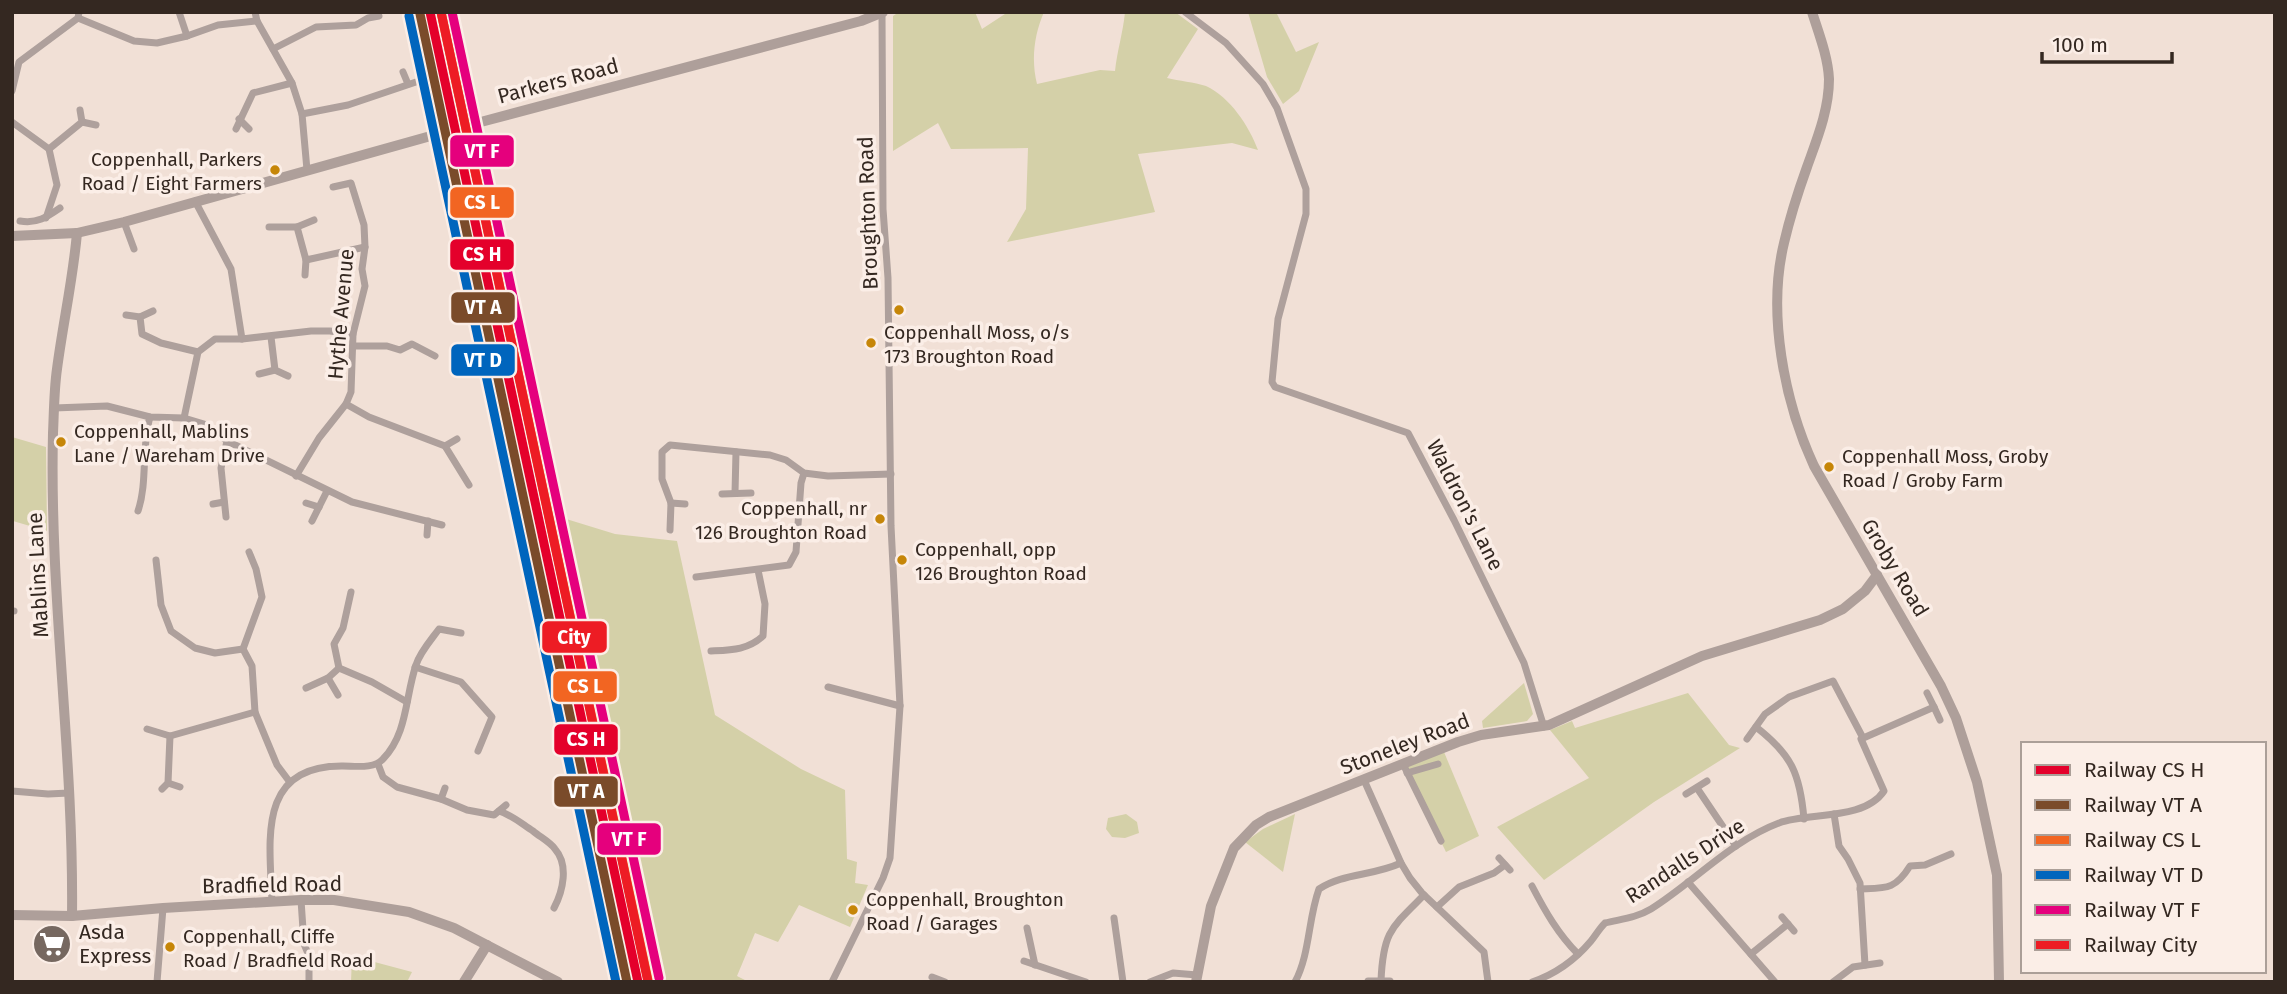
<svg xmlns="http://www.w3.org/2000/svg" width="2287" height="994" font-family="'Fira Sans',sans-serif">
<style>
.green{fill:#d4d0a8}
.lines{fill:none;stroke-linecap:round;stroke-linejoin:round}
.street{stroke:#aea09c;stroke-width:7}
.secondary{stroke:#ae9f9a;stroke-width:10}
.rail-casing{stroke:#b0a49e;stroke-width:5}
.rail{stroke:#fbeee7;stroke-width:2.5;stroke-dasharray:8;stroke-linecap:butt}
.rail-1-casing{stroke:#fbeee7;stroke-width:14}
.rail-2-casing{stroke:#fbeee7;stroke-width:14}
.rail-3-casing{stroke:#fbeee7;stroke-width:14}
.rail-4-casing{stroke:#fbeee7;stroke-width:14}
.rail-5-casing{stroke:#fbeee7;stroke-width:14}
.rail-6-casing{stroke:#fbeee7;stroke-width:14}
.rail-1{stroke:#e4002b;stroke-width:9}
.rail-2{stroke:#7a4b2a;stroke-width:9}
.rail-3{stroke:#f26522;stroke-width:9}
.rail-4{stroke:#0065bd;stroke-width:9}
.rail-5{stroke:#e5007d;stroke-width:9}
.rail-6{stroke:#ed1c24;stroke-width:9}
.bus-dot{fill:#c68608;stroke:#fbeee7;stroke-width:2.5}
.labels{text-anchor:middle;stroke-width:7;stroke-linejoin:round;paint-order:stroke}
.bus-label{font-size:19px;fill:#342821;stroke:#fbeee7;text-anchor:start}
.street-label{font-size:21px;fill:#342821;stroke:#fbeee7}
.poi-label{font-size:21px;fill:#342821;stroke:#fbeee7;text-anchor:start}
.line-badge{stroke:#fbeee7;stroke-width:2.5}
.badge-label{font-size:19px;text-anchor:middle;font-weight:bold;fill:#fff}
</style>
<rect width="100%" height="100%" fill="#f1e0d6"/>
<!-- green -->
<g class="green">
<path d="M899,12H975L982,29L1008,12H1044C1034,35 1031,60 1037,84L1100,70L1115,71C1117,51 1123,33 1125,12H1175L1198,29L1167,78C1179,81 1194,82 1206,86C1230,97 1249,126 1258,150L1232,143L1138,154L1155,212L1007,242L1026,209L1028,148L951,149L938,123L893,151V16Z"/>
<polygon points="1248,12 1276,12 1296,52 1319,42 1299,91 1283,104 1267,77"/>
<polygon points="12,437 46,447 47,531 13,521 12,527"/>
<polygon points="563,518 615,534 677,541 715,715 801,769 845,790 847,859 857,862 855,883 868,885 850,927 799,905 778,942 755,933 737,976 749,982 663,982 643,892 623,779"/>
<polygon points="1524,683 1533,714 1527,721 1483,728 1482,721"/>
<polygon points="1688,693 1729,745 1740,748 1654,802 1544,880 1497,827 1589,778 1550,730 1572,721 1575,728"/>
<polygon points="1444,752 1479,836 1446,852 1403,764"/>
<polygon points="1126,814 1137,822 1139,833 1125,838 1112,837 1106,829 1108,818"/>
<polygon points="1295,814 1283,872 1245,842 1263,829"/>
<polygon points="352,956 412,972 407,982 351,982"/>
</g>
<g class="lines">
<!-- street -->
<g class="street">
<polyline points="179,12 187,36"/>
<polyline points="255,12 257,21 292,83 302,114 307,170"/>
<polyline points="1185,12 1226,43 1263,84 1277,108 1306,189 1306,214 1278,319 1272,382 1275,387 1408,433 1454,520 1524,663 1544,727"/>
<polyline points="78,18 134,41 157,43 187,36 218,25 257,21"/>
<polyline points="273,49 316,27 356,25 368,18 379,16"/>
<polyline points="403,72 408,84"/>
<polyline points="12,91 19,62 78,18 79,12"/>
<polyline points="302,114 348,105 416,82"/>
<polyline points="239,119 249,129"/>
<polyline points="12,122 49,149 57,185 46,218"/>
<polyline points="82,122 96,125"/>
<polyline points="236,129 253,93 292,83"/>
<polyline points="49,149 82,122 80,110"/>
<polyline points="195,201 231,269 242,339"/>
<path d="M20,221C37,224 47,217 60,208"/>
<polyline points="124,222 134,249"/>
<polyline points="269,227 297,227 306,260 365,247"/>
<polyline points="297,227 314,220"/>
<polyline points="305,275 306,260"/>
<polyline points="153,311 140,317 142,334 161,343 198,352"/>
<polyline points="126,315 140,317"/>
<polyline points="271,337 275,370 288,376"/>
<polyline points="353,346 387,346 400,350 412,344 435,356"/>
<polyline points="259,374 275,370"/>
<polyline points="346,404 369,417 445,446 469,485"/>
<polyline points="54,408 107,406 150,417 184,418 204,424 227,441 352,502 442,525"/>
<polyline points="184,418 198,352 215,339 242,339 311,331 330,331 353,334"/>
<polyline points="445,446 457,439"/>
<polyline points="296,476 319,438 346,404 351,392 353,334 365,286 362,269 365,247 364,225 351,183 333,187"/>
<polyline points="735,493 736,452"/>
<polyline points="722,494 751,493"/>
<polyline points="306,503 319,507"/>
<polyline points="671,503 685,504"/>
<polyline points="213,504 224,502"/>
<path d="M138,511C148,481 141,448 150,417"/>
<polyline points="226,517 221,468 227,441"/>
<polyline points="312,521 327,491"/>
<polyline points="670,530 671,503 662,479 662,452 670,445 770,455 786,460 804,473 828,476 891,474"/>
<polyline points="427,535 428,521"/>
<polyline points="249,552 256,569 262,597 243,649 252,666 255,712 277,765 289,781"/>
<polyline points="156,560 161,605 171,631 195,648 215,653 243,649"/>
<polyline points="696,577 789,565 796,552 801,483 804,473"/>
<polyline points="351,592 343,628 334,644 339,668 372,682 407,702"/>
<polyline points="12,611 14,611"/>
<path d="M711,651C731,650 748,650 763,636L765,604L758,570"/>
<polyline points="415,667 461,682 492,717 478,751"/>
<polyline points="328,678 338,695"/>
<polyline points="828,687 900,706"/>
<polyline points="306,688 328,678 339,668"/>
<polyline points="1934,707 1940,720"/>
<path d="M1756,727C1792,755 1800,774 1804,819"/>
<polyline points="147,729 170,736 255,712"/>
<polyline points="1747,739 1765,714 1789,697 1833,681 1863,738"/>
<polyline points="378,764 383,777 397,787 441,799 467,810 494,815 506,805"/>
<polyline points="1403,764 1441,841"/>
<polyline points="1407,773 1438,764"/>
<polyline points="1364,780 1401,863 1410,878 1422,893 1484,952 1488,982"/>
<polyline points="168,783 180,787"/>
<polyline points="1697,788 1736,846"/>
<polyline points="162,789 168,783 170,736"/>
<polyline points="12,791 48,794 69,793"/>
<polyline points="1686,794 1707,781"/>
<polyline points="441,799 445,788"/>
<path d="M499,811C512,815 522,824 533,831C540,837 550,842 555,849C569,865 563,891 554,908"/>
<polyline points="1834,814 1839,846 1848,859 1860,883 1865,965"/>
<polyline points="1499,858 1510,870"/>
<polyline points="1688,882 1775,982"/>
<path d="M1532,886C1545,911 1558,934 1578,954"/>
<path d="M1860,889C1886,888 1895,890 1910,866L1925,865L1951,854"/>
<polyline points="301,900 304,944 309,956 309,982"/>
<path d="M272,902C270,841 256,765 343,766C356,766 374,769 383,759C408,733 405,697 416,665C420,652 431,640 439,629L461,633"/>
<polyline points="1437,907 1459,887 1494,873 1505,865"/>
<polyline points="1782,917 1794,931"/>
<polyline points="1114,918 1123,982"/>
<polyline points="1027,928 1035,965"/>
<polyline points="1751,954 1788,924"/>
<polyline points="1024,961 1086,982"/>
<polyline points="932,977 945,982"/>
<polyline points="1368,981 1390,981"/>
<path d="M1381,981C1383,932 1391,928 1424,895"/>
<polyline points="157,982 163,908"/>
<polyline points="832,982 883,878 890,858 900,706 891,526 888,278 883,209 882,13"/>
<polyline points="1150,982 1173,973 1197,975"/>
<path d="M1295,982C1310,954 1308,919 1319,889C1343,873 1373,876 1401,863"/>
<path d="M1532,982C1556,974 1575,960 1591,941C1596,935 1599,929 1605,923C1621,919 1636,918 1651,909C1694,882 1731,841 1779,823C1808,812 1864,821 1884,791L1861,739L1934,707L1927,693"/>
<polyline points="1833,982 1853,967 1880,963"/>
</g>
<!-- secondary -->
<g class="secondary">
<path d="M1812,12C1819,34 1828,57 1829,79C1829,110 1817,139 1807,167C1798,192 1790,217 1784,243C1767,313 1784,401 1814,466L1941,686L1956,718L1977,782L1997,875L1999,982"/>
<polyline points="12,236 77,233 124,222 477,123 861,21 883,12"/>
<polyline points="12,915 72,916 163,908 301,900 334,900 409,912 454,928 558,982"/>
<path d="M72,916C74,755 49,594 53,433C54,412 54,390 57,369C63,323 73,279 77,233"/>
<polyline points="464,982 487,945"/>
<polyline points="1196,982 1211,906 1234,848 1256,825 1269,817 1458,742 1481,735 1549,725 1702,656 1820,620 1843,609 1865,591 1877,575"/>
</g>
<defs>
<polyline id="rail" points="425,12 633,982"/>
</defs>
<!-- rail casing -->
<use href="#rail" class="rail-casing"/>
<!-- rail -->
<use href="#rail" class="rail"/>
<defs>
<polyline id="rail-1" points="430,12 638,982"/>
<polyline id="rail-2" points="420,14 627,982"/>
<polyline id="rail-3" points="441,12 648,980"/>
<polyline id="rail-4" points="409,16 616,982"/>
<polyline id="rail-5" points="452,12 659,978"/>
<polyline id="rail-6" points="441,12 648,982"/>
</defs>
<!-- rail-1 casing -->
<use href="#rail-1" class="rail-1-casing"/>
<!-- rail-2 casing -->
<use href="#rail-2" class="rail-2-casing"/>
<!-- rail-3 casing -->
<use href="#rail-3" class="rail-3-casing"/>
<!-- rail-4 casing -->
<use href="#rail-4" class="rail-4-casing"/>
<!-- rail-5 casing -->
<use href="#rail-5" class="rail-5-casing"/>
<!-- rail-6 casing -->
<use href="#rail-6" class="rail-6-casing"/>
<!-- rail-1 -->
<use href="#rail-1" class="rail-1"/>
<!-- rail-2 -->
<use href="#rail-2" class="rail-2"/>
<!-- rail-3 -->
<use href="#rail-3" class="rail-3"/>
<!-- rail-4 -->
<use href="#rail-4" class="rail-4"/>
<!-- rail-5 -->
<use href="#rail-5" class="rail-5"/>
<!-- rail-6 -->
<use href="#rail-6" class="rail-6"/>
</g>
<!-- icons -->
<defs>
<symbol id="supermarket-disc" viewBox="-11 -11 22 22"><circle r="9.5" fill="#766860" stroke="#fbeee7"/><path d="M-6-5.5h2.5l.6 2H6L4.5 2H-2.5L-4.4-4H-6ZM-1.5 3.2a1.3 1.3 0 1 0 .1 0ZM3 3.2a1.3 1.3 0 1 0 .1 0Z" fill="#fff"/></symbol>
</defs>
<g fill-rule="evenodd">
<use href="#supermarket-disc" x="30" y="922" width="44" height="44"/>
</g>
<!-- markers -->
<g class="bus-dot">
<circle cx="275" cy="170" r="6"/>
<circle cx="899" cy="310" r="6"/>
<circle cx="871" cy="343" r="6"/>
<circle cx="61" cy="442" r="6"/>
<circle cx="1829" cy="467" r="6"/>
<circle cx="880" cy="519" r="6"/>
<circle cx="902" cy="560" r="6"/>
<circle cx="853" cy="910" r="6"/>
<circle cx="170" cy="947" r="6"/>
</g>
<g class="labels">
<!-- bus labels -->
<g class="bus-label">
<text x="262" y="166" text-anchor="end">Coppenhall, Parkers<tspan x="262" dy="24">Road / Eight Farmers</tspan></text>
<text x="884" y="339">Coppenhall Moss, o/s<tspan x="884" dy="24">173 Broughton Road</tspan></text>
<text x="74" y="438">Coppenhall, Mablins<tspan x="74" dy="24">Lane / Wareham Drive</tspan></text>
<text x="1842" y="463">Coppenhall Moss, Groby<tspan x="1842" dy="24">Road / Groby Farm</tspan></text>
<text x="867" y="515" text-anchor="end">Coppenhall, nr<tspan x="867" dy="24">126 Broughton Road</tspan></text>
<text x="915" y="556">Coppenhall, opp<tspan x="915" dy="24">126 Broughton Road</tspan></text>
<text x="866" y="906">Coppenhall, Broughton<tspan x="866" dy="24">Road / Garages</tspan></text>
<text x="183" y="943">Coppenhall, Cliffe<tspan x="183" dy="24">Road / Bradfield Road</tspan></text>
</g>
<!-- street labels -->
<g class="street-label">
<text transform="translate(558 81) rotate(-15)" y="7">Parkers Road</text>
<text transform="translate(868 213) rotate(-92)" y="7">Broughton Road</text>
<text transform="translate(341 314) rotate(-85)" y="7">Hythe Avenue</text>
<text transform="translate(1465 505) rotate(63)" y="7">Waldron's Lane</text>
<text transform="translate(1895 568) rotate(59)" y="7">Groby Road</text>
<text transform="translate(38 575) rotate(-93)" y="7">Mablins Lane</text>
<text transform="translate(1405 744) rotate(-21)" y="7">Stoneley Road</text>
<text transform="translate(1685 861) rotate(-33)" y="7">Randalls Drive</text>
<text transform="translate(272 885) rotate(-1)" y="7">Bradfield Road</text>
</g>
<!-- poi labels -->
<g class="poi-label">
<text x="79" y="939">Asda<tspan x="79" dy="24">Express</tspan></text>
</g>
</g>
<g class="line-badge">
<rect x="449" y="134" width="66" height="34" rx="7" fill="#e5007d"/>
<rect x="449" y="186" width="66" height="33" rx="7" fill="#f26522"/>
<rect x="449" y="238" width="66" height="33" rx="7" fill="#e4002b"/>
<rect x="450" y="291" width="66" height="33" rx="7" fill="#7a4b2a"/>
<rect x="450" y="343" width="66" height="34" rx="7" fill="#0065bd"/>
<rect x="541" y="620" width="67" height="34" rx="7" fill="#ed1c24"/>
<rect x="552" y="670" width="66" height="33" rx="7" fill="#f26522"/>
<rect x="553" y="723" width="66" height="33" rx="7" fill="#e4002b"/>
<rect x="553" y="775" width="66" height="33" rx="7" fill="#7a4b2a"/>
<rect x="596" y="822" width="66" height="34" rx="7" fill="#e5007d"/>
</g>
<g class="badge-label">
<text x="482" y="158">VT F</text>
<text x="482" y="209">CS L</text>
<text x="482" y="261">CS H</text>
<text x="483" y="314">VT A</text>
<text x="483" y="367">VT D</text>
<text x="574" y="644">City</text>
<text x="585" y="693">CS L</text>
<text x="586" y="746">CS H</text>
<text x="586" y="798">VT A</text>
<text x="629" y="846">VT F</text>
</g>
<!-- border -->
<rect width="2287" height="994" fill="none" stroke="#342821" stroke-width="28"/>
<!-- legend -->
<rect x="2021" y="742" width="245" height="231" fill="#fbeee7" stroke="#ab9f98" stroke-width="2"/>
<rect x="2035" y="765" width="35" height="10" fill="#e4002b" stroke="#ab9f98" stroke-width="2"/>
<text x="2084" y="777" font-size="21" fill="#342821">Railway CS H</text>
<rect x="2035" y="800" width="35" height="10" fill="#7a4b2a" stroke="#ab9f98" stroke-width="2"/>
<text x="2084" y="812" font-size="21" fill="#342821">Railway VT A</text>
<rect x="2035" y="835" width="35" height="10" fill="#f26522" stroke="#ab9f98" stroke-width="2"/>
<text x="2084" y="847" font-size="21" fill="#342821">Railway CS L</text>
<rect x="2035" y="870" width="35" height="10" fill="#0065bd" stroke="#ab9f98" stroke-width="2"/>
<text x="2084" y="882" font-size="21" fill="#342821">Railway VT D</text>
<rect x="2035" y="905" width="35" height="10" fill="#e5007d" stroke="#ab9f98" stroke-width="2"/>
<text x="2084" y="917" font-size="21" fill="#342821">Railway VT F</text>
<rect x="2035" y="940" width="35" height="10" fill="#ed1c24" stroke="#ab9f98" stroke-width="2"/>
<text x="2084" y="952" font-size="21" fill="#342821">Railway City</text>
<!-- scale -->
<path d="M2042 52v10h130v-10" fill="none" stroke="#342821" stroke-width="3.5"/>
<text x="2052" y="52" font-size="21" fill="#342821" stroke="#fbeee7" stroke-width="5" paint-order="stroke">100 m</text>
</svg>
